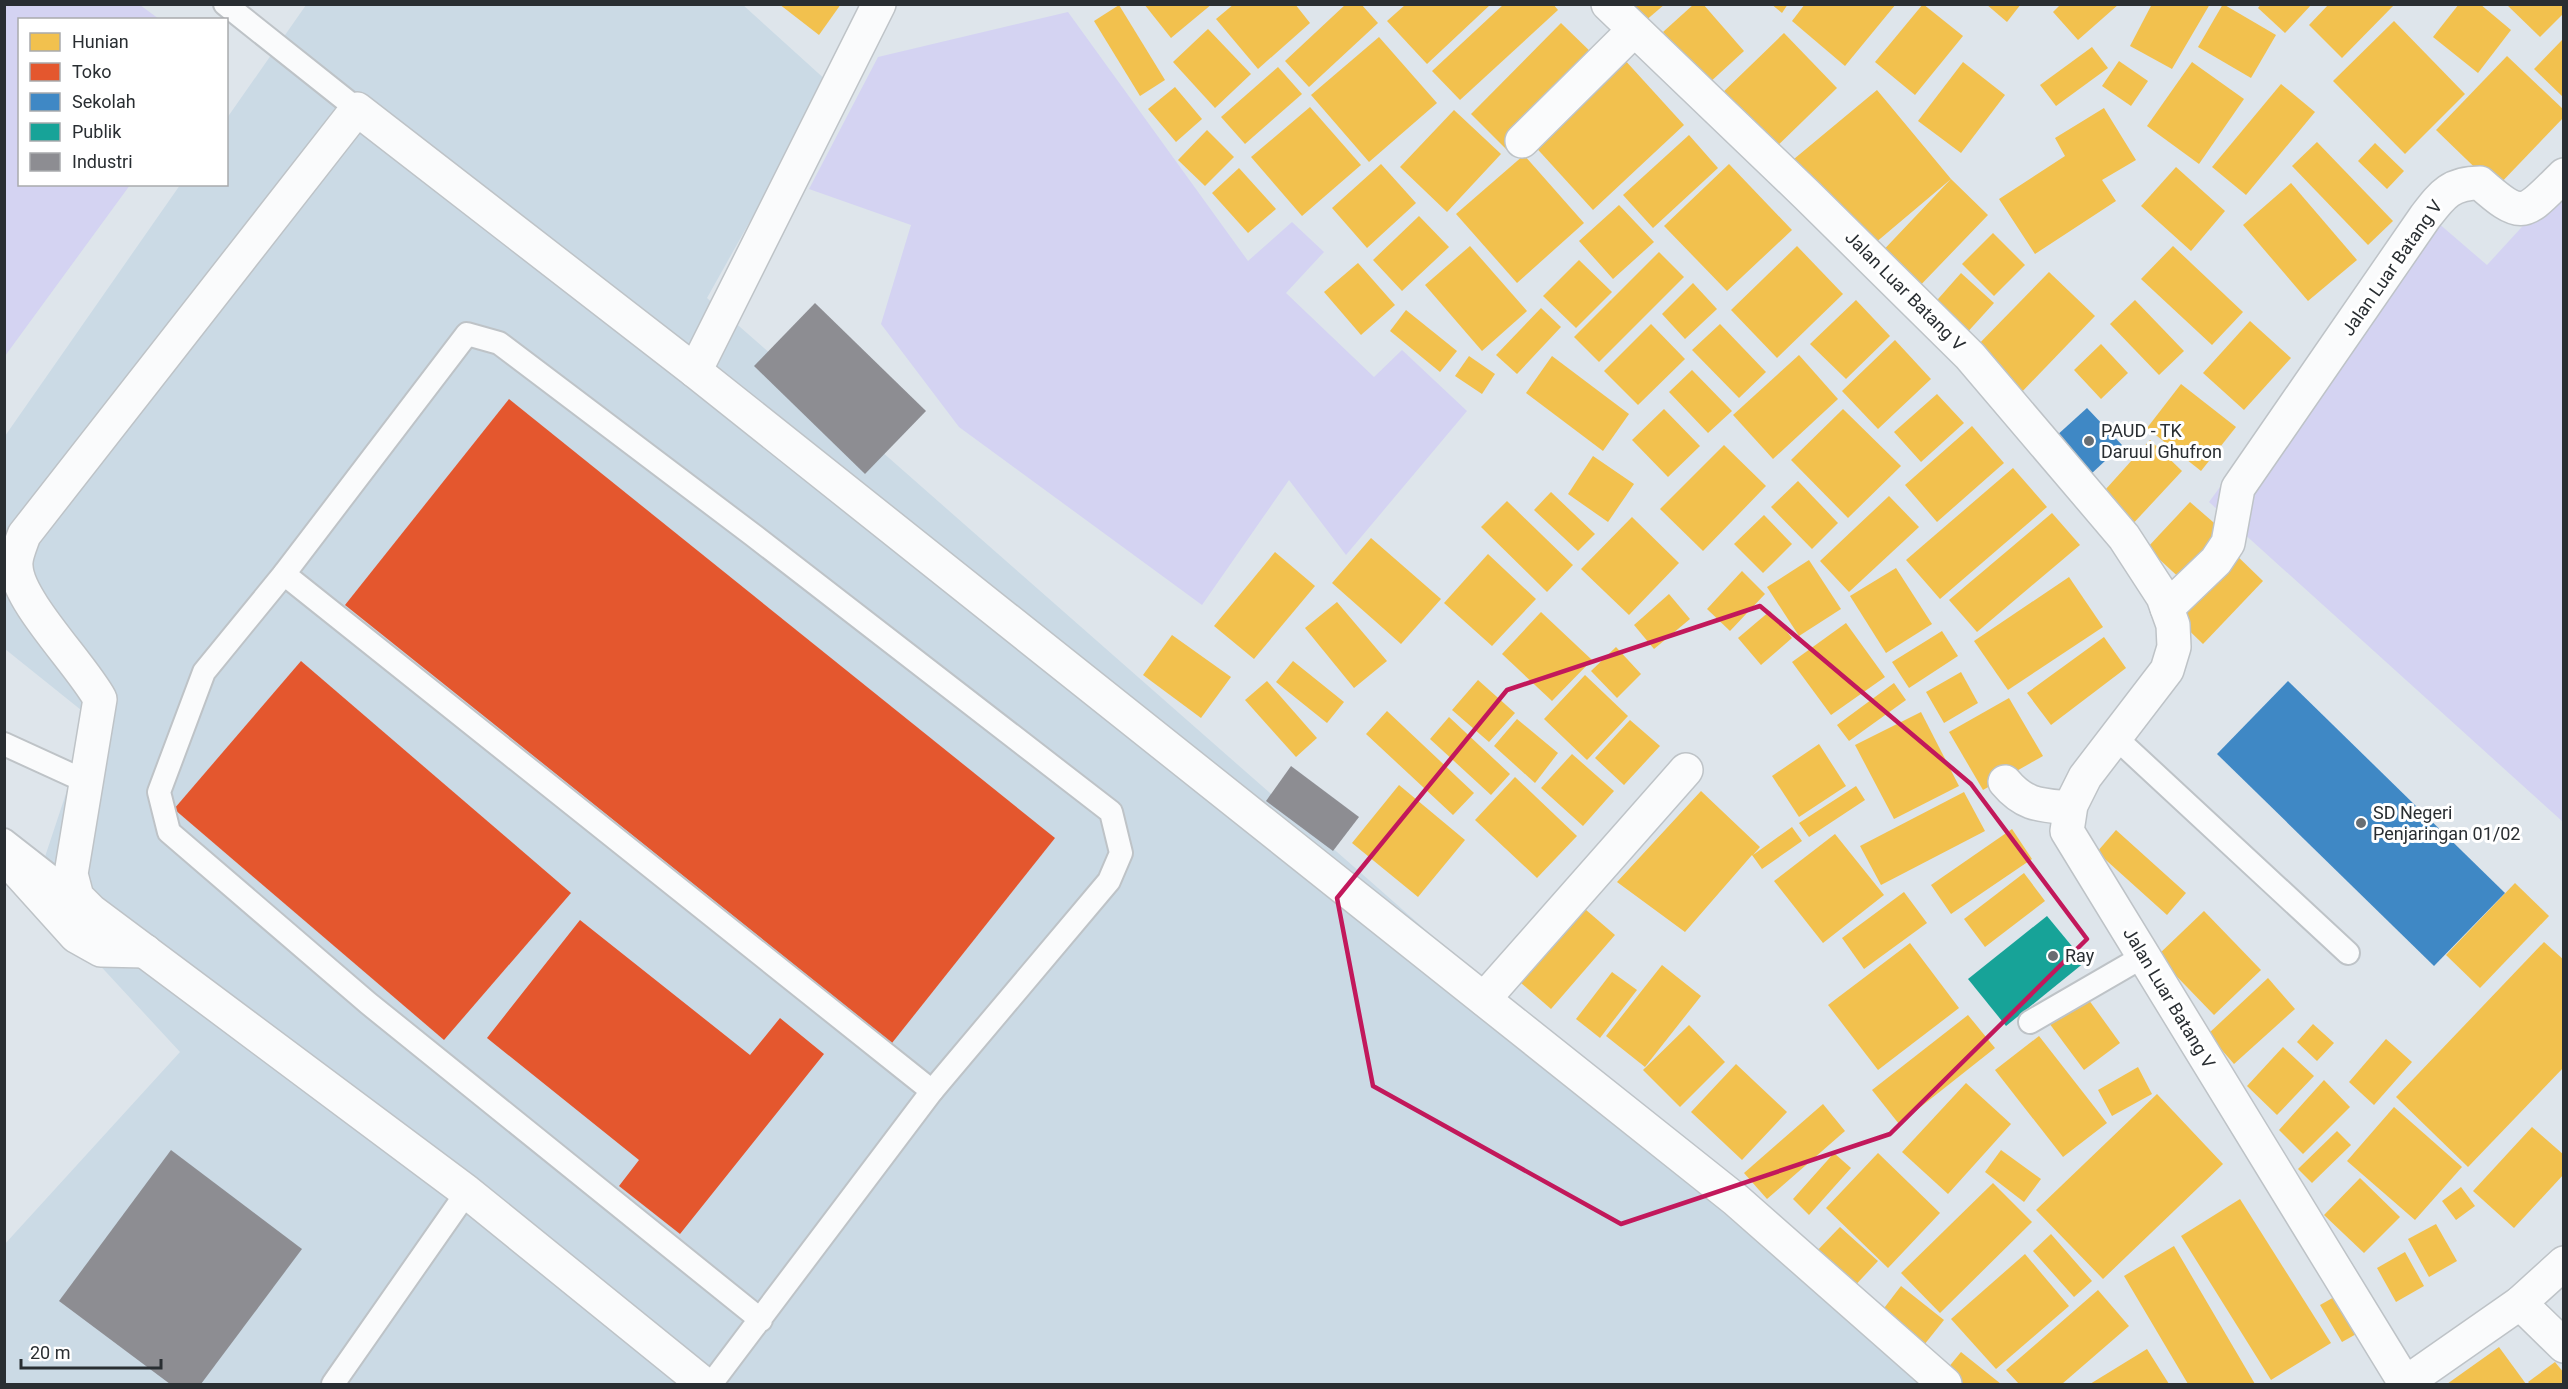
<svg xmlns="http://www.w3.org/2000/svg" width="2568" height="1389" font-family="Roboto,sans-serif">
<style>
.built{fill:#cbdae5}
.green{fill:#d4d3f2}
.homes{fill:#f2c14e}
.shops{fill:#e4572e}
.schools{fill:#3f88c5}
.public{fill:#17a398}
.industry{fill:#8d8d92}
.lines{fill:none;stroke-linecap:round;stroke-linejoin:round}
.lane-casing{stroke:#bec3c7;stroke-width:26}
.street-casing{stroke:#bec3c7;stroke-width:36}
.secondary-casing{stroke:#bec3c7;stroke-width:36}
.lane{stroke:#fafbfc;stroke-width:22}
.street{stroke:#fafbfc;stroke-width:33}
.secondary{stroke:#fafbfc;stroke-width:33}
.marked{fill:none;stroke:#c2185b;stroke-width:4.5;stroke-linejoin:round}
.poi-dot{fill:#686e73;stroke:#fff;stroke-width:2}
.labels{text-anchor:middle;stroke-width:6;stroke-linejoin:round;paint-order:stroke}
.street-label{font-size:18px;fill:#292e32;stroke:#fff}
.poi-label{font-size:18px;fill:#292e32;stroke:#fff;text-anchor:start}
</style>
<rect width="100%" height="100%" fill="#dee5eb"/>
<!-- built -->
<polygon class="built" points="306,5 743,5 828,82 707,298 1942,1384 5,1384 4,1245 180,1052 33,893 91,718 5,649 5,436 180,185 226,184 227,118"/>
<!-- green -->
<g class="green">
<polygon points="5,4 140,5 159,19 20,20 20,184 130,185 5,356"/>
<polygon points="1068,12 1248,261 1292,222 1324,252 1286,293 1374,377 1402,350 1467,411 1346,555 1289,480 1202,605 959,427 881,324 911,225 809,189 878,57"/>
<polygon points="2563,182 2563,822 2209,502 2423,210 2487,265"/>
</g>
<!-- homes -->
<g class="homes">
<polygon points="779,4 841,4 819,35"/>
<polygon points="1144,4 1212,4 1171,38"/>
<polygon points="1234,4 1295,4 1310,23 1258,69 1216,19"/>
<polygon points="1346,4 1361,4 1378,23 1309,87 1285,61"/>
<polygon points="1504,4 1553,4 1558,10 1460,100 1432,71"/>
<polygon points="1629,4 1665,4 1644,22"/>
<polygon points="1694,4 1703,4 1744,51 1708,84 1663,32"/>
<polygon points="1771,4 1788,4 1782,13"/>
<polygon points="1805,4 1896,4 1845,66 1792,21"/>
<polygon points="1923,4 1963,36 1915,95 1875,62"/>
<polygon points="1986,4 2021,4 2007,22"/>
<polygon points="2061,4 2119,4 2078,40 2053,12"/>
<polygon points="2152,4 2210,4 2172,69 2130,46"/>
<polygon points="2223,4 2276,35 2251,78 2198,47"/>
<polygon points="2261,4 2312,4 2285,33 2258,8"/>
<polygon points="2329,4 2395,4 2342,58 2309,25"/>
<polygon points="2459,4 2480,4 2511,30 2478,73 2433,37"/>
<polygon points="2506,4 2564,4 2564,13 2540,37"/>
<polygon points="1119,5 1165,80 1140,96 1094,21"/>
<polygon points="1405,5 1490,5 1427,64 1387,21"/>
<polygon points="2394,21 2465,94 2405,154 2333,81"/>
<polygon points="1561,23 1598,59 1507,150 1471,114"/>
<polygon points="1208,29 1251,74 1215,108 1173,62"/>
<polygon points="1784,33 1837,88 1770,153 1717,98"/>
<polygon points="1379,37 1437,103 1369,162 1311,95"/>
<polygon points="2564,38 2564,98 2534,69"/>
<polygon points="2092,47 2108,68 2056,106 2040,85"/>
<polygon points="2507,56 2564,110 2564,117 2496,188 2436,130"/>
<polygon points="1623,58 1684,125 1593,210 1531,142"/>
<polygon points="2119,61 2148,81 2131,106 2102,86"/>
<polygon points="1963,62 2005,95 1961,153 1918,121"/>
<polygon points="2192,62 2244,99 2199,164 2147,126"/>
<polygon points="1278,67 1302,94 1245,144 1221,117"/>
<polygon points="2281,84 2315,112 2246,195 2212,167"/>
<polygon points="1175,87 1202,119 1176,142 1148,109"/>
<polygon points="1877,90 1951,179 1988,215 1912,294 1875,259 1951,179 1868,249 1794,159"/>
<polygon points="1310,107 1361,165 1302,216 1251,157"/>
<polygon points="2104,108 2136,160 2102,180 2116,201 2035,254 1999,199 2065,156 2055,138"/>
<polygon points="1454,110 1501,154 1447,212 1400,167"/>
<polygon points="1207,130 1234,157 1205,186 1178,160"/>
<polygon points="1689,135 1718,168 1653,228 1623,195"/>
<polygon points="2317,142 2393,221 2368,245 2292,166"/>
<polygon points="2375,143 2404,171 2387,189 2358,161"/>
<polygon points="1524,155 1584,223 1517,283 1456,214"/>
<polygon points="1381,164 1416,203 1367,248 1332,208"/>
<polygon points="1729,164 1792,230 1727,291 1664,226"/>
<polygon points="2176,167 2225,211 2191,251 2141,206"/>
<polygon points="1239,168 1276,209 1248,233 1212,193"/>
<polygon points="2291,183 2357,260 2308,301 2243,225"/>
<polygon points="1619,205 1654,242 1613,279 1579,241"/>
<polygon points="1419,216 1449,247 1402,291 1373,260"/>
<polygon points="1993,233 2025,265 1994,296 1962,264"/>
<polygon points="1470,246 1527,311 1482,351 1425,285"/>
<polygon points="1797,246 1843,294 1777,358 1731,310"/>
<polygon points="2173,246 2243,312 2212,345 2141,279"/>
<polygon points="1659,252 1684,277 1599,362 1574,337"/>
<polygon points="1579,260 1612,292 1576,328 1543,296"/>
<polygon points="1358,263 1395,305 1361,335 1324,292"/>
<polygon points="2049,272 2095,316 2017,397 1971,352"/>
<polygon points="1961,273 1994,303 1964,336 1931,307"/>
<polygon points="1693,283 1717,309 1685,339 1662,314"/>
<polygon points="1856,300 1890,336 1846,379 1810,344"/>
<polygon points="2135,300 2184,351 2159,375 2110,324"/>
<polygon points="1541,308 1561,327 1517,374 1496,355"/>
<polygon points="1406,310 1457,351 1440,372 1390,331"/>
<polygon points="2250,321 2291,358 2244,410 2203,373"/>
<polygon points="1651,324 1685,359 1638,405 1604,371"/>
<polygon points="1720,324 1766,372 1739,398 1692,350"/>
<polygon points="1895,340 1931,379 1878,429 1842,391"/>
<polygon points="2101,344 2128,373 2101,399 2074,370"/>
<polygon points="1799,355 1838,399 1773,459 1733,415"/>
<polygon points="1469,356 1495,374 1482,394 1455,376"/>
<polygon points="1552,356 1629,414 1603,451 1526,393"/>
<polygon points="1692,370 1732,411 1708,433 1669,392"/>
<polygon points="2181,384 2236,427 2201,471 2147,428"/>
<polygon points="1937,394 1964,423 1921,462 1894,432"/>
<polygon points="1664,409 1700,446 1668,477 1632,440"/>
<polygon points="1843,409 1901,466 1848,518 1791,460"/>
<polygon points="1972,426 2004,463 1937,522 1905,485"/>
<polygon points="2150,440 2182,471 2129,528 2097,499"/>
<polygon points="1724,445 1766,486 1703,551 1660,509"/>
<polygon points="1593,456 1634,484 1608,522 1568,494"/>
<polygon points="2013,468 2047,507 1940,599 1906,560"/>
<polygon points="1798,481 1838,523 1812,549 1771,507"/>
<polygon points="1551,492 1595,534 1578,551 1534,510"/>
<polygon points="1889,496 1919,527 1849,592 1820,561"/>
<polygon points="1507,501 1573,565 1547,592 1481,527"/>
<polygon points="2190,502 2228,535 2184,582 2147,548"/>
<polygon points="2052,513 2080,545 1977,632 1949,600"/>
<polygon points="1764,515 1792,544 1763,573 1734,544"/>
<polygon points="1632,517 1679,563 1629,615 1581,569"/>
<polygon points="1371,538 1441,599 1401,644 1332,583"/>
<polygon points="2231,550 2263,581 2203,644 2171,613"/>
<polygon points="1275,552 1315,586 1254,659 1214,626"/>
<polygon points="1488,554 1536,599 1492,646 1444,603"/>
<polygon points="1809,560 1841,609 1799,636 1767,587"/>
<polygon points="1896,568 1932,624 1886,653 1850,596"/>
<polygon points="1742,571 1765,594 1730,631 1707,609"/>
<polygon points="2069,577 2103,627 2008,690 1974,641"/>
<polygon points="1669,594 1690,619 1654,649 1634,625"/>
<polygon points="1337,602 1387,661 1354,688 1305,628"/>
<polygon points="1770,611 1792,638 1761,665 1738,638"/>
<polygon points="1541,612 1592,660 1552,701 1502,654"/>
<polygon points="1846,623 1885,677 1831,715 1792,662"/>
<polygon points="1942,631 1958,656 1909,688 1892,662"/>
<polygon points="1172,635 1231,677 1201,718 1143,675"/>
<polygon points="2104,637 2126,668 2051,725 2027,693"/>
<polygon points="1616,647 1641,674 1617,698 1591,671"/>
<polygon points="1293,661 1344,702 1327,723 1276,682"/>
<polygon points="1961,672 1978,703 1944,723 1926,692"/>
<polygon points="1585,675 1628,716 1587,760 1544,719"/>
<polygon points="1478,680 1515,713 1489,742 1452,710"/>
<polygon points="1267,681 1317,738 1296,757 1245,700"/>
<polygon points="1894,683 1906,700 1849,741 1837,725"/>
<polygon points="2009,698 2043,756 1983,790 1949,732"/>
<polygon points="1387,711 1474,793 1453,815 1366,734"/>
<polygon points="1921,712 1959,786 1894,819 1855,745"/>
<polygon points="1449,717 1510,774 1491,795 1430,739"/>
<polygon points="1517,719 1558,753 1535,783 1494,746"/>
<polygon points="1630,720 1660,746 1624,785 1595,758"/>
<polygon points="1819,744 1846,786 1799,817 1772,776"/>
<polygon points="1572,754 1614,791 1583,826 1541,788"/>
<polygon points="1515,777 1577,836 1537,878 1475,820"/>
<polygon points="1399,785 1465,840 1418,897 1352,843"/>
<polygon points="1856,786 1865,800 1809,837 1799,823"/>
<polygon points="1701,791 1760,847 1753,855 1792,827 1802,841 1762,869 1752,855 1685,932 1617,882"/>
<polygon points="1964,792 1985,831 1881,885 1860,846"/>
<polygon points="2012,829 2032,859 1951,914 1931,885"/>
<polygon points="2116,830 2186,893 2167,915 2097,852"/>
<polygon points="1835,834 1884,895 1823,943 1774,881"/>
<polygon points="2024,873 2045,901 1985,947 1964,919"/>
<polygon points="2515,883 2549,916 2480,988 2446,955"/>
<polygon points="1904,892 1927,923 1864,969 1842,938"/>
<polygon points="1585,909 1615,935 1551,1009 1521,983"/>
<polygon points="2204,911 2261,970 2214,1015 2157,956"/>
<polygon points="2544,942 2564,960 2564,1067 2468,1167 2396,1097"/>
<polygon points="1910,943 1959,1008 1878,1070 1828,1005"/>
<polygon points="1662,965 1701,996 1645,1067 1606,1036"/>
<polygon points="1612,972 1637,990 1600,1038 1576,1019"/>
<polygon points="2268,978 2295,1009 2234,1064 2208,1034"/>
<polygon points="2086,996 2120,1043 2084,1070 2049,1023"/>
<polygon points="1968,1015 1995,1048 1899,1124 1872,1090"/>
<polygon points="2313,1024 2334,1043 2317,1061 2297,1042"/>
<polygon points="1689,1025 1725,1062 1680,1107 1643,1070"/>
<polygon points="2039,1036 2107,1123 2063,1157 1995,1070"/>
<polygon points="2386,1039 2412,1062 2374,1105 2349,1082"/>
<polygon points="2283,1047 2314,1076 2277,1115 2247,1086"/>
<polygon points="1736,1064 1787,1112 1742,1160 1691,1112"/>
<polygon points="2138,1067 2152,1094 2112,1116 2098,1090"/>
<polygon points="2324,1080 2350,1107 2303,1154 2279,1130"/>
<polygon points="1966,1083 2011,1124 1948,1194 1902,1152"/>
<polygon points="2157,1094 2223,1164 2103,1279 2036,1210"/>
<polygon points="1823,1104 1845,1131 1767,1199 1744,1173"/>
<polygon points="2394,1107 2462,1167 2415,1220 2347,1161"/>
<polygon points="2532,1127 2564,1155 2564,1174 2514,1228 2473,1191"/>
<polygon points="2337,1131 2351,1145 2312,1183 2298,1169"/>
<polygon points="2001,1150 2041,1179 2024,1202 1985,1172"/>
<polygon points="1834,1153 1851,1168 1809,1215 1793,1199"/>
<polygon points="1878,1153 1940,1213 1888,1268 1826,1208"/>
<polygon points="2360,1178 2400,1217 2364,1253 2324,1215"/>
<polygon points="1993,1183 2032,1222 1940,1313 1901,1273"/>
<polygon points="2461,1187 2475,1206 2456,1220 2442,1201"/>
<polygon points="2240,1199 2331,1343 2271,1380 2181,1236"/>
<polygon points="2436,1224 2457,1261 2429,1277 2408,1239"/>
<polygon points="1840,1227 1878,1261 1850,1291 1812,1256"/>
<polygon points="2051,1234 2092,1281 2074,1297 2033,1251"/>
<polygon points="2174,1246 2255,1384 2188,1384 2124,1276"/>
<polygon points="2405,1252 2424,1286 2396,1302 2377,1268"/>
<polygon points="2025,1254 2069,1306 1996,1369 1951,1319"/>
<polygon points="1901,1286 1944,1320 1920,1350 1878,1316"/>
<polygon points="2098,1290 2129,1326 2062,1384 2019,1384 2006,1370"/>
<polygon points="2345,1291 2367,1328 2342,1342 2320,1305"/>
<polygon points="2499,1347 2526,1384 2447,1384"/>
<polygon points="2147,1349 2169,1384 2090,1384"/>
<polygon points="1961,1352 2001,1384 1956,1384 1943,1374"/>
<polygon points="2555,1362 2564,1373 2564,1384 2530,1384 2528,1382"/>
</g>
<!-- shops -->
<g class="shops">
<polygon points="509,399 1055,838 892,1043 345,605"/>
<polygon points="301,661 571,893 444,1040 174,809"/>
<polygon points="580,920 750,1055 780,1018 824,1054 680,1234 619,1186 639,1160 487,1038"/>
</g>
<!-- schools -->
<g class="schools">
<polygon points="2087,408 2122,445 2090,475 2055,437"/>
<polygon points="2288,681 2505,893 2434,966 2217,754"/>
</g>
<!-- public -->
<polygon class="public" points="2047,916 2085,962 2006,1026 1968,979"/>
<!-- industry -->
<g class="industry">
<polygon points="815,303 926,411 865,474 754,366"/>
<polygon points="1291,766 1359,817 1333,851 1266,801"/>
<polygon points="171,1150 302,1249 201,1384 170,1384 59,1301"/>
</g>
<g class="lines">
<defs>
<g id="lane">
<polyline points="225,4 357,109"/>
<polyline points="284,574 932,1091"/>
<polyline points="2115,737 2348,953"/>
<polyline points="4,744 87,782"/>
<polyline points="4,840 77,897"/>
<polyline points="2030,1022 2144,956"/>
<polyline points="333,1384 467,1192"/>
<polyline points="711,1384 932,1091 1109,881 1121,853 1111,812 753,535 499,343 467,334 284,574 204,672 159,792 169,832 368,1003 761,1320"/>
</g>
<g id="street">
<polyline points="1608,4 1807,195 1970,356 2124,537 2163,597 2173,625 2174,647 2167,670 2085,777 2071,805 2067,831 2405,1383"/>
<polyline points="1522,141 1634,30"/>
<polyline points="695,371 879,4"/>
<path d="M2167,608L2216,561L2228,543L2238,488L2425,217C2442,195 2450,183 2480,183C2524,222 2524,214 2564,175"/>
<path d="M2005,782C2025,806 2041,805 2070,808"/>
<polyline points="4,856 76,936 101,950 145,951"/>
<polyline points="1484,999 1686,770"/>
<polyline points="2520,1303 2564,1346"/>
<path d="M704,1384L467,1192L91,911L77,897L71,874L100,699C81,664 17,601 16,566C15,557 21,544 24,535L357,109L695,371L1736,1200L1945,1384"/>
</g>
<polyline id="secondary" points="2404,1384 2520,1303 2564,1263"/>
</defs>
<!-- lane casing -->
<use href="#lane" class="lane-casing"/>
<!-- street casing -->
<use href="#street" class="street-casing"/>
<!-- secondary casing -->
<use href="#secondary" class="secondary-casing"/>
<!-- lane -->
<use href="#lane" class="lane"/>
<!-- street -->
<use href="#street" class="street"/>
<!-- secondary -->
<use href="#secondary" class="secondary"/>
</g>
<!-- marked area -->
<path class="marked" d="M1760,606L1971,784L2087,939L1890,1134L1621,1224L1373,1086L1337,898L1507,690Z"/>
<!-- markers -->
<g class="poi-dot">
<circle cx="2089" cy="441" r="6"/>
<circle cx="2361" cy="823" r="6"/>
<circle cx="2053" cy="956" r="6"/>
</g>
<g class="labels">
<!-- street labels -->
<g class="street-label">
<text transform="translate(2392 268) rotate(-55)" y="6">Jalan Luar Batang V</text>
<text transform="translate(1905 291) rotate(45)" y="6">Jalan Luar Batang V</text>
<text transform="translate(2169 998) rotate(59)" y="6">Jalan Luar Batang V</text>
</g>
<!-- poi labels -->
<g class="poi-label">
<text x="2101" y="437">PAUD - TK<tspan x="2101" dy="21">Daruul Ghufron</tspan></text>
<text x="2373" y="819">SD Negeri<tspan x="2373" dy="21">Penjaringan 01/02</tspan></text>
<text x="2065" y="962">Ray</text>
</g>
</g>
<!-- border -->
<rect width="2568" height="1389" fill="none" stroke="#292e32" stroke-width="12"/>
<!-- legend -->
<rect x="18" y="18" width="210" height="168" fill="#ffffff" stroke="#a9abad" stroke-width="1.5"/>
<rect x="30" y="33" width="30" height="18" fill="#f2c14e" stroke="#a9abad" stroke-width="1.5"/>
<text x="72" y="48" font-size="18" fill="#292e32">Hunian</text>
<rect x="30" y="63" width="30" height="18" fill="#e4572e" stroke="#a9abad" stroke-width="1.5"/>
<text x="72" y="78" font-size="18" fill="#292e32">Toko</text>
<rect x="30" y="93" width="30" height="18" fill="#3f88c5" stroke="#a9abad" stroke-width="1.5"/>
<text x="72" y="108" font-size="18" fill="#292e32">Sekolah</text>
<rect x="30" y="123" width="30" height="18" fill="#17a398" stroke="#a9abad" stroke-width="1.5"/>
<text x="72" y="138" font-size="18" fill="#292e32">Publik</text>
<rect x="30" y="153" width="30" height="18" fill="#8d8d92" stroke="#a9abad" stroke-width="1.5"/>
<text x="72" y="168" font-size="18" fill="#292e32">Industri</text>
<!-- scale -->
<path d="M21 1359v9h140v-9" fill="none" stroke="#292e32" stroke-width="3"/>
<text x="30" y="1359" font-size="18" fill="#292e32" stroke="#ffffff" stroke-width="4.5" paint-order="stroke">20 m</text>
</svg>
